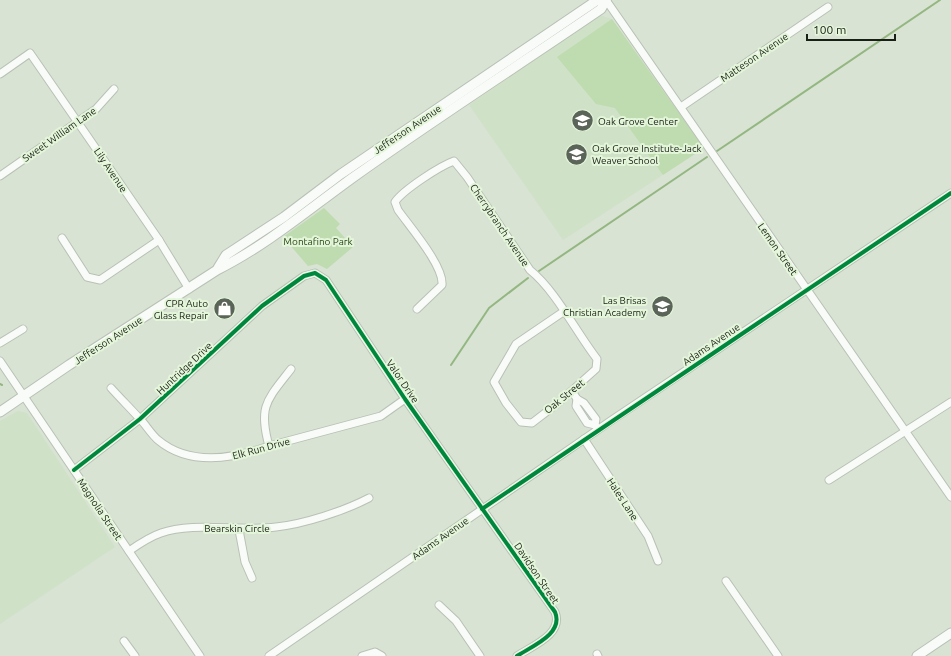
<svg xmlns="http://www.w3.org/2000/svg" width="951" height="656" font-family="Ubuntu,sans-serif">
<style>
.built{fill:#cfe1c7}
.green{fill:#bfdcb0}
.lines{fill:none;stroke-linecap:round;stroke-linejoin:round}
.stream{stroke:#94b782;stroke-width:2}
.minor-casing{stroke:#b9c1b5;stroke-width:9}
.major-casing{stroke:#b9c1b5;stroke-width:11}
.minor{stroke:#f9fbf8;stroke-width:7}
.major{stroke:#f9fbf8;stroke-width:9}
.cycleway-casing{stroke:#e4f6da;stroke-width:6}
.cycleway{stroke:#00873e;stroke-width:4}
.labels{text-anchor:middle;stroke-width:4;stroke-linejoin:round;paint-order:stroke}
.street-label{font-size:10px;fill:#181f15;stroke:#e4f6da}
.poi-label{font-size:10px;fill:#181f15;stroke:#e4f6da;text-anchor:start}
.park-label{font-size:10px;fill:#264313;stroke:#e4f6da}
</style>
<rect width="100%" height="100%" fill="#d8e3d3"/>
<!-- built -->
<g class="built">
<polygon points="599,15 612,19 704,148 563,240 469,105"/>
<polygon points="18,411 27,413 115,547 0,624 0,421"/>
</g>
<!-- green -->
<g class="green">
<polygon points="612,19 704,148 663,175 615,108 596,104 557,57"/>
<polygon points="324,208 340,224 336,228 353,247 327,269 317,264 308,266 283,237"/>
</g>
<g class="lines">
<!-- stream -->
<g class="stream">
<polyline points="717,151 940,0"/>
<polyline points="539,271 707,157"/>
<polyline points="451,365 489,308 528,278"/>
<polyline points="0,384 2,385"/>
</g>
<defs>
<g id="minor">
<polyline points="606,0 951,497"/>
<polyline points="0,74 30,53 159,240 189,289"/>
<polyline points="681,107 828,7"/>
<polyline points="0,176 96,109 114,89"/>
<polyline points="62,238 87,277 100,280 159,240"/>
<path d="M417,309L442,285C444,266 410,227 398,210L395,202C403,190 440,166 454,161L467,177L530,270C556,291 576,332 597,359L596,369L558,403L532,423L521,422L506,403L494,382L516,344L563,312"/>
<polyline points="0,343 23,329"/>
<polyline points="0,361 200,656"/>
<path d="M111,388C120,398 130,408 140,419C146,425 151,434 158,440C189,466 233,459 269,446L381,416L405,399"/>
<polyline points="572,391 577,399 584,403 596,419 595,425"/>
<polyline points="577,399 576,406 587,423 595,425 598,429"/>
<polyline points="584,439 648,536 658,561"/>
<path d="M269,446C258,406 267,400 291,369"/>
<path d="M74,470L140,419L262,306L304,276L315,273L326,280L405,399L555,612C564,634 532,646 517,656"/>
<polyline points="829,480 951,402"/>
<polyline points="239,530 245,562 252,578"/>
<path d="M129,551C139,544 149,537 161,533C193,521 240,532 276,527C304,524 344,511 369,498"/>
<polyline points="726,581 778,656"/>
<polyline points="439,605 456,621 480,656"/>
<polyline points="124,641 135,656"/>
<polyline points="597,654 598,656"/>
<polyline points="269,656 612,420 951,193"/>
<polyline points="362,656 375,652 382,656"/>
</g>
<g id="major">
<polyline points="218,268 226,255 284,217 341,174 596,1 606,0"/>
<path d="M0,412L69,365L217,270C267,245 309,209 355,176C435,119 519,65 601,9L606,0"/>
<polyline points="917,656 951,633"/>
</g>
</defs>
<!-- minor casing -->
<use href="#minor" class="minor-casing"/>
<!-- major casing -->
<use href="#major" class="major-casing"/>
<!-- minor -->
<use href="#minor" class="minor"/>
<!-- major -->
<use href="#major" class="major"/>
<defs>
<g id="cycleway">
<path d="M74,470L140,419L262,306L304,276L315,273L326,280L405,399L555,612C564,634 532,646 517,656"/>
<polyline points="482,509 951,193"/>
</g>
</defs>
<!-- cycleway casing -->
<use href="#cycleway" class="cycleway-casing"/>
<!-- cycleway -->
<use href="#cycleway" class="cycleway"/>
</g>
<!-- icons -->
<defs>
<symbol id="school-disc" viewBox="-11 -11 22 22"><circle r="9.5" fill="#5b6458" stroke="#e4f6da"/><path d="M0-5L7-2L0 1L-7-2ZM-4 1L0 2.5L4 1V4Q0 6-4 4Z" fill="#fff"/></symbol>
<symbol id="shop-disc" viewBox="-11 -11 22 22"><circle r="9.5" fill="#5b6458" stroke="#e4f6da"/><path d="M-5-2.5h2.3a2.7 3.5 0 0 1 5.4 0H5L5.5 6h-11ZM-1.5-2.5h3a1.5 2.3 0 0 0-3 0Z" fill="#fff"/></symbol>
</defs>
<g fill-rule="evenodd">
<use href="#school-disc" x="570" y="108" width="25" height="25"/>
<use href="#school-disc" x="564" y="142" width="25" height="25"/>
<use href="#school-disc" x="650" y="294" width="25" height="25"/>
<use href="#shop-disc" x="212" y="296" width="25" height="25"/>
</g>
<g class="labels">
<!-- street labels -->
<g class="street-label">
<text transform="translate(754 57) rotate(-34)" y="4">Matteson Avenue</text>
<text transform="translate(407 129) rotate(-34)" y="4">Jefferson Avenue</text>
<text transform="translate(59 134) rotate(-35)" y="4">Sweet William Lane</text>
<text transform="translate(111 170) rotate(56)" y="4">Lily Avenue</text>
<text transform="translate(500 225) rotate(56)" y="4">Cherrybranch Avenue</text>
<text transform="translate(778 249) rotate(55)" y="4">Lemon Street</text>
<text transform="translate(108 340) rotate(-33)" y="4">Jefferson Avenue</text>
<text transform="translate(711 344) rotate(-34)" y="4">Adams Avenue</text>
<text transform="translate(184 368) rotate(-43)" y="4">Huntridge Drive</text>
<text transform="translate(403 381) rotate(56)" y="4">Valor Drive</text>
<text transform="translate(564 396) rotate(-39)" y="4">Oak Street</text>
<text transform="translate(261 448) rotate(-15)" y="4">Elk Run Drive</text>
<text transform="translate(623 499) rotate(57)" y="4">Hales Lane</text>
<text transform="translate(100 509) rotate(56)" y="4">Magnolia Street</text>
<text x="237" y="532">Bearskin Circle</text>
<text transform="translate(440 538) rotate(-35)" y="4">Adams Avenue</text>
<text transform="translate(537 573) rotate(56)" y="4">Davidson Street</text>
</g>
<!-- poi labels -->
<g class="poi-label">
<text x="598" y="125">Oak Grove Center</text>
<text x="592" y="152">Oak Grove Institute-Jack<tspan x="592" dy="12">Weaver School</tspan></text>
<text x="646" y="304" text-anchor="end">Las Brisas<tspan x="646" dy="12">Christian Academy</tspan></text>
<text x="208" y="307" text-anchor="end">CPR Auto<tspan x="208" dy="12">Glass Repair</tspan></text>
</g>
<!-- park labels -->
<g class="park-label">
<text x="318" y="245">Montafino Park</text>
</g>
</g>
<!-- scale -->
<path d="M807 34v6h88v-6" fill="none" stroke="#181f15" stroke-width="2"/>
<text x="813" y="34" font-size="12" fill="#181f15" stroke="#e4f6da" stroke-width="3" paint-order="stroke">100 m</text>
</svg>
